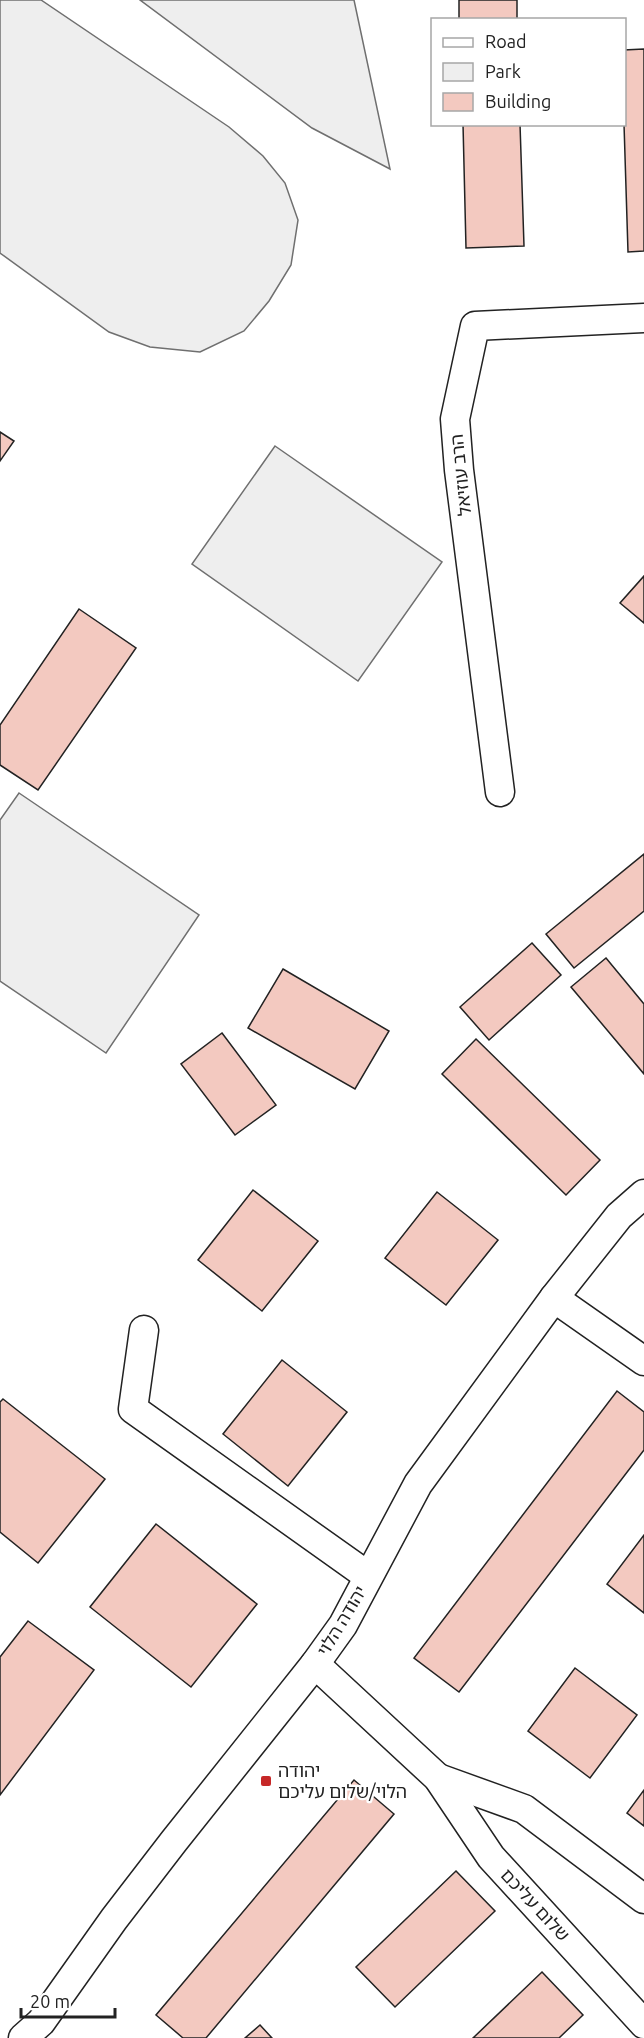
<svg xmlns="http://www.w3.org/2000/svg" width="644" height="2038" font-family="Ubuntu,'Noto Sans Hebrew',sans-serif">
<style>
.green{fill:#eee;stroke:#6f6f6f;stroke-width:1.5}
.building{fill:#f3c9c0;stroke:#222;stroke-width:1.5}
.lines{fill:none;stroke-linecap:round;stroke-linejoin:round}
.street-casing{stroke:#222;stroke-width:31}
.street{stroke:#fff;stroke-width:28}
.poi-dot{fill:#c62828;stroke:#fff;stroke-width:2}
.labels{text-anchor:middle;stroke-width:4.5;stroke-linejoin:round;paint-order:stroke}
.street-label{font-size:18px;fill:#222;stroke:#fff}
.poi-label{font-size:18px;fill:#222;stroke:#fff;text-anchor:start}
</style>
<rect width="100%" height="100%" fill="#fff"/>
<!-- green -->
<g class="green">
<polygon points="0,0 41,0 229,127 263,156 285,183 298,220 291,265 269,301 244,331 200,352 150,347 109,332 0,253"/>
<polygon points="140,0 354,0 390,169 312,128"/>
<polygon points="275,446 442,562 358,681 192,564"/>
<polygon points="19,793 199,915 106,1053 0,981 0,820"/>
</g>
<!-- building -->
<g class="building">
<rect x="459" y="0" width="58" height="20"/>
<polygon points="644,49 644,251 628,252 624,124 624,50"/>
<polygon points="463,124 520,124 524,246 466,248"/>
<polygon points="0,432 14,441 0,461"/>
<polygon points="644,576 644,623 620,603"/>
<polygon points="79,609 136,648 38,790 0,765 0,725"/>
<polygon points="644,854 644,911 574,968 546,934"/>
<polygon points="532,943 561,975 489,1040 460,1007"/>
<polygon points="606,958 644,1004 644,1074 571,987"/>
<polygon points="283,969 389,1031 355,1089 248,1028"/>
<polygon points="222,1033 276,1105 235,1135 181,1064"/>
<polygon points="476,1039 600,1160 566,1195 442,1074"/>
<polygon points="253,1190 318,1241 262,1311 198,1260"/>
<polygon points="437,1192 498,1240 446,1305 385,1258"/>
<polygon points="282,1360 347,1412 288,1486 223,1434"/>
<polygon points="617,1391 644,1412 644,1450 459,1692 414,1658"/>
<polygon points="3,1399 105,1479 38,1563 0,1532 0,1402"/>
<polygon points="156,1524 257,1604 191,1687 90,1607"/>
<polygon points="644,1535 644,1613 607,1584"/>
<polygon points="28,1621 94,1670 0,1795 0,1657"/>
<polygon points="575,1668 637,1715 590,1778 528,1731"/>
<polygon points="354,1780 394,1814 206,2038 183,2038 156,2015"/>
<polygon points="644,1790 644,1826 627,1813"/>
<polygon points="456,1871 495,1911 395,2007 356,1967"/>
<polygon points="542,1972 583,2015 559,2038 473,2038"/>
<polygon points="260,2025 272,2038 245,2038"/>
</g>
<g class="lines">
<defs>
<g id="street">
<polyline points="500,792 459,470 455,419 475,326 644,318"/>
<polyline points="554,1298 644,1361"/>
<polyline points="144,1330 133,1409 368,1576"/>
<polyline points="315,1664 438,1778 491,1857 644,2024"/>
<polyline points="438,1778 524,1809 644,1899"/>
<polyline points="23,2038 41,2022 114,1919 174,1841 315,1664 343,1625 418,1484 554,1298 619,1216 644,1194"/>
</g>
</defs>
<!-- street casing -->
<use href="#street" class="street-casing"/>
<!-- street -->
<use href="#street" class="street"/>
</g>
<!-- markers -->
<rect class="poi-dot" x="260" y="1775" width="12" height="12" rx="3"/>
<g class="labels">
<!-- street labels -->
<g class="street-label">
<text transform="translate(461 475) rotate(-96)" y="6">הרב עוזיאל</text>
<text transform="translate(342 1621) rotate(-59)" y="6">יהודה הלוי</text>
<text transform="translate(535 1905) rotate(47)" y="6">שלום עליכם</text>
</g>
<!-- poi labels -->
<g class="poi-label">
<text x="278" y="1777">יהודה<tspan x="278" dy="21">הלוי/שלום עליכם</tspan></text>
</g>
</g>
<!-- legend -->
<rect x="431" y="18" width="195" height="108" fill="#ffffff" stroke="#a7a7a7" stroke-width="1.5"/>
<rect x="443" y="38" width="30" height="9" fill="#ffffff" stroke="#a7a7a7" stroke-width="1.5"/>
<text x="485" y="48" font-size="18" fill="#222222">Road</text>
<rect x="443" y="63" width="30" height="18" fill="#eeeeee" stroke="#a7a7a7" stroke-width="1.5"/>
<text x="485" y="78" font-size="18" fill="#222222">Park</text>
<rect x="443" y="93" width="30" height="18" fill="#f3c9c0" stroke="#a7a7a7" stroke-width="1.5"/>
<text x="485" y="108" font-size="18" fill="#222222">Building</text>
<!-- scale -->
<path d="M21 2008v9h94v-9" fill="none" stroke="#222222" stroke-width="3"/>
<text x="30" y="2008" font-size="18" fill="#222222" stroke="#ffffff" stroke-width="4.5" paint-order="stroke">20 m</text>
</svg>
